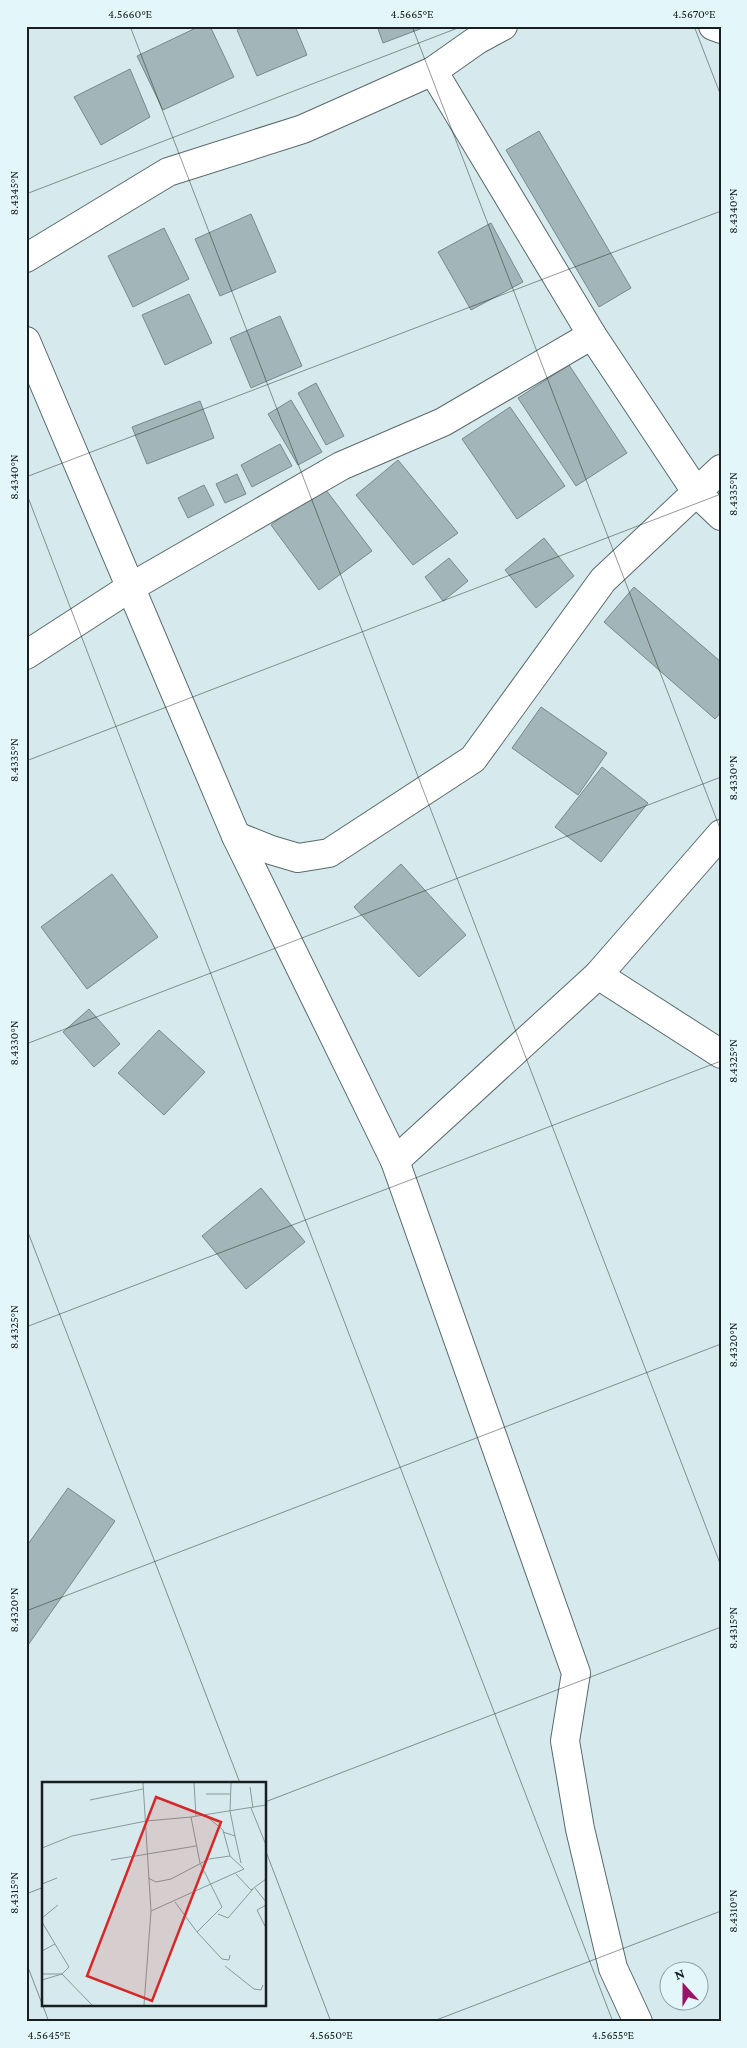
<svg xmlns="http://www.w3.org/2000/svg" width="747" height="2048" font-family="'Crimson Pro',serif">
<style>
.building{fill:#a2b5b8;stroke:#77898c}
.lines{fill:none;stroke-linecap:round;stroke-linejoin:round}
.street-casing{stroke:#596a6d;stroke-width:30}
.street{stroke:#fff;stroke-width:28}
.ticks{fill:none;stroke:#181f20;stroke-width:1;stroke-opacity:0.45}
.inset-road{fill:none;stroke:#8a999b;stroke-width:1}
.view{fill:#d62828;fill-opacity:0.15;stroke:#d62828;stroke-width:2.5}
.inset-edge{fill:none;stroke:#181f20;stroke-width:2.5}
.neatline{fill:none;stroke:#181f20;stroke-width:2}
.ticks-label{font-size:12px;text-anchor:middle;fill:#181f20}
</style>
<rect width="100%" height="100%" fill="#d6eaed"/>
<!-- building -->
<g class="building">
<polygon points="200,26 210,26 234,77 163,110 137,56"/>
<polygon points="246,26 295,26 307,55 257,76 237,30"/>
<polygon points="377,26 428,26 383,43"/>
<polygon points="130,69 150,117 101,145 74,97"/>
<polygon points="539,131 631,288 599,307 506,150"/>
<polygon points="251,214 276,272 220,296 195,239"/>
<polygon points="491,223 523,282 471,310 438,252"/>
<polygon points="164,228 189,279 133,307 108,256"/>
<polygon points="189,294 212,343 165,365 142,315"/>
<polygon points="280,316 302,366 251,388 230,338"/>
<polygon points="569,365 627,453 576,486 518,398"/>
<polygon points="316,383 344,436 326,445 298,393"/>
<polygon points="291,400 322,452 298,465 268,414"/>
<polygon points="200,401 214,438 147,464 132,427"/>
<polygon points="510,407 565,486 517,519 462,439"/>
<polygon points="280,444 292,466 252,487 241,465"/>
<polygon points="398,460 458,533 413,565 356,495"/>
<polygon points="237,474 246,494 225,503 216,484"/>
<polygon points="204,485 214,505 188,518 178,498"/>
<polygon points="323,486 372,551 319,590 271,525"/>
<polygon points="544,538 574,576 536,608 505,570"/>
<polygon points="449,558 468,581 443,601 425,577"/>
<polygon points="634,587 721,662 721,712 715,719 604,622"/>
<polygon points="541,707 607,753 578,795 512,748"/>
<polygon points="602,767 648,803 601,862 555,827"/>
<polygon points="401,864 466,935 419,977 354,907"/>
<polygon points="112,874 158,937 87,989 41,927"/>
<polygon points="89,1009 120,1044 94,1067 63,1032"/>
<polygon points="159,1030 205,1072 164,1115 118,1073"/>
<polygon points="261,1188 305,1242 246,1289 202,1236"/>
<polygon points="68,1488 115,1521 26,1648 26,1547"/>
</g>
<g class="lines">
<defs>
<g id="street">
<polyline points="713,26 721,29"/>
<polyline points="433,71 592,335 697,493 721,516"/>
<polyline points="26,258 168,172 303,129 433,71 477,40 503,26"/>
<polyline points="26,341 236,836 395,1161 576,1673 565,1741 580,1829 613,1968 638,2022"/>
<polyline points="26,655 131,587 341,466 443,422 592,335"/>
<polyline points="236,836 271,850 298,858 329,853 473,759 603,580 721,469"/>
<polyline points="598,975 721,1054"/>
<polyline points="395,1161 598,975 721,834"/>
</g>
</defs>
<!-- street casing -->
<use href="#street" class="street-casing"/>
<!-- street -->
<use href="#street" class="street"/>
</g>
<!-- ticks -->
<path class="ticks" d="M130,26L721,1566M412,26L721,831M694,26L721,96M26,194L463,26M26,477L721,211M26,492L613,2022M26,761L721,494M26,1044L721,777M26,1227L240,1783M26,1327L721,1061M26,1611L721,1344M265,1802L721,1627M265,1849L331,2022M26,1894L44,1887M26,1962L49,2022M431,2022L721,1911"/>
<!-- overview -->
<g transform="translate(42 1782)">
<rect width="224" height="224" fill="#d6eaed"/>
<path class="inset-road" d="M101,1L109,129L102,223M152,1L154,34M208,5L211,26M164,12H188M48,18L101,7M209,26L224,63M181,50L193,54L188,29L189,1M193,54L199,81M0,66L30,54L104,39L149,35L224,23M69,78L154,64M194,92L209,108L224,97M106,96L114,100L129,97L167,77L188,74M0,102L15,96M213,106L224,120M133,120L155,150L180,125L158,81L149,35M109,129L202,87L188,74L181,48L163,33M176,132L186,136L211,107M0,136L16,123M0,140L13,162L0,169M223,144L215,128L224,123M155,150L180,177L187,178L188,173M183,184L212,207L219,208L221,203M0,192H20L27,185L13,162M0,198L20,192L50,223"/>
<path class="view" d="M114,15L179,40L110,219L45,194Z"/>
<rect width="224" height="224" class="inset-edge"/>
</g>
<!-- border -->
<rect width="747" height="2048" fill="none" stroke="#e3f7fb" stroke-width="55"/>
<!-- north arrow -->
<g transform="translate(684 1986) rotate(339)"><circle r="24" fill="#e3f7fb" stroke="#92a1a3"/>
<path d="M0-4L9 19L0 12L-9 19Z" fill="#991469"/>
<text y="-8" font-size="14" font-weight="bold" text-anchor="middle" fill="#181f20">N</text>
</g>
<rect x="28" y="28" width="692" height="1992" class="neatline"/>
<g class="ticks-label">
<text x="130" y="18">4.5660°E</text>
<text x="412" y="18">4.5665°E</text>
<text x="694" y="18">4.5670°E</text>
<text transform="translate(14 193) rotate(-90)" y="4">8.4345°N</text>
<text transform="translate(733 211) rotate(-90)" y="4">8.4340°N</text>
<text transform="translate(14 477) rotate(-90)" y="4">8.4340°N</text>
<text transform="translate(733 494) rotate(-90)" y="4">8.4335°N</text>
<text transform="translate(14 760) rotate(-90)" y="4">8.4335°N</text>
<text transform="translate(733 778) rotate(-90)" y="4">8.4330°N</text>
<text transform="translate(14 1043) rotate(-90)" y="4">8.4330°N</text>
<text transform="translate(733 1061) rotate(-90)" y="4">8.4325°N</text>
<text transform="translate(14 1327) rotate(-90)" y="4">8.4325°N</text>
<text transform="translate(733 1345) rotate(-90)" y="4">8.4320°N</text>
<text transform="translate(14 1610) rotate(-90)" y="4">8.4320°N</text>
<text transform="translate(733 1628) rotate(-90)" y="4">8.4315°N</text>
<text transform="translate(14 1893) rotate(-90)" y="4">8.4315°N</text>
<text transform="translate(733 1911) rotate(-90)" y="4">8.4310°N</text>
<text x="49" y="2039">4.5645°E</text>
<text x="331" y="2039">4.5650°E</text>
<text x="613" y="2039">4.5655°E</text>
</g>
</svg>
